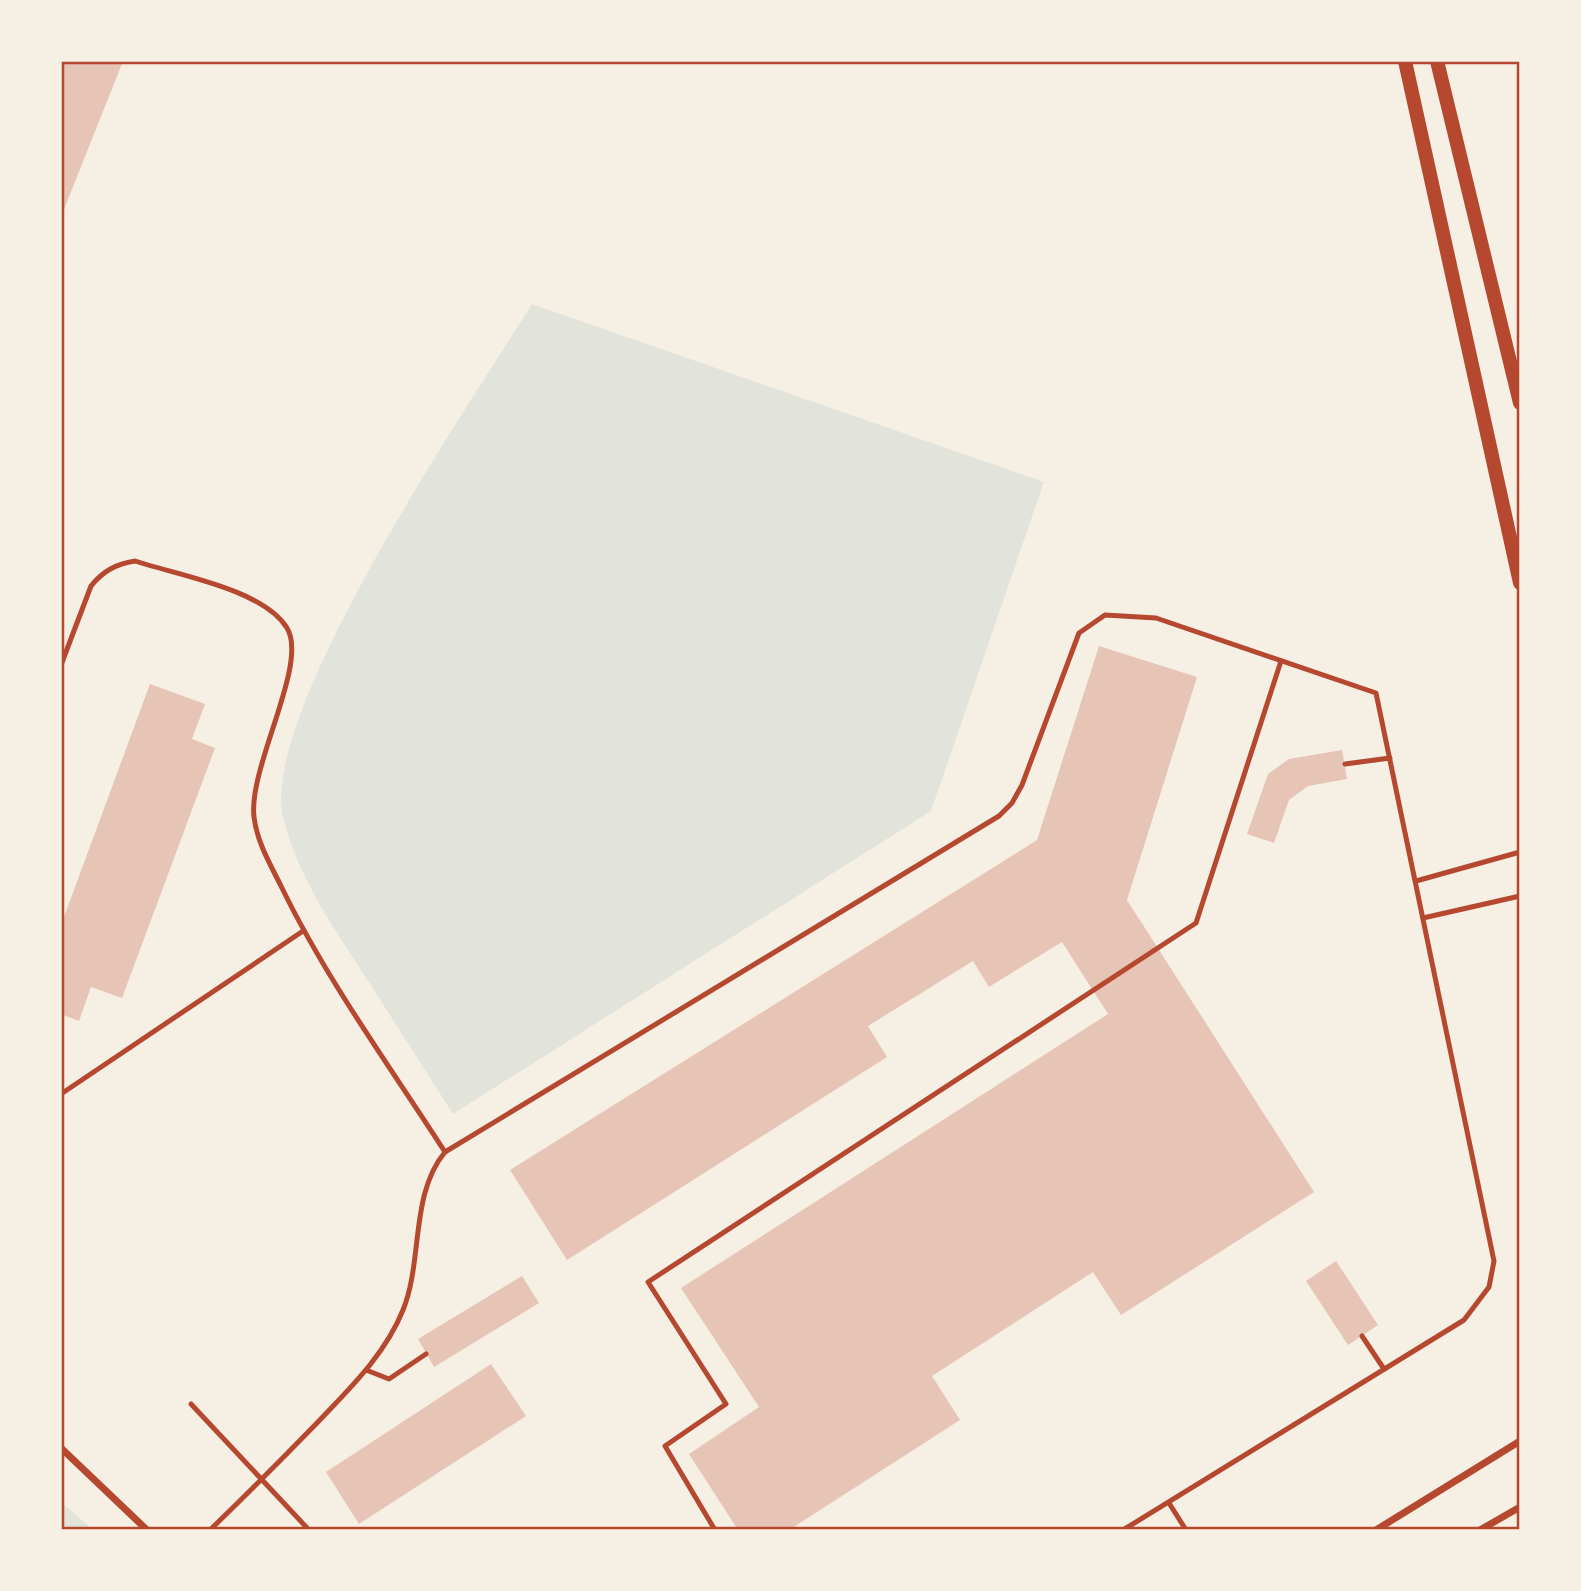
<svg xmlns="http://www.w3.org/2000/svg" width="1581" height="1591" font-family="'Golos Text',sans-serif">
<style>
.green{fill:#e2e4dc}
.building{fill:#e6c5b7}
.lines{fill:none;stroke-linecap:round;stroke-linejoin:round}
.service{stroke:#b5482f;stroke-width:5}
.minor{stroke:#b5482f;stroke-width:7}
.secondary{stroke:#b5482f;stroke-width:14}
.neatline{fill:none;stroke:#b5482f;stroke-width:2.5}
</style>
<rect width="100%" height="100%" fill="#f6efe4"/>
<!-- green -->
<g class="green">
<path d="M532,304L1044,482L931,811L453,1114C424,1068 394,1022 365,976C333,927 297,875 283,817C259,712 472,401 532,304Z"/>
<polygon points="61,1502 93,1530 61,1530"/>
</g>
<!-- building -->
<g class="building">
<polygon points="61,61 123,61 61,217"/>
<polygon points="1099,646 1197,677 1127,900 1314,1192 1121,1315 1093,1272 932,1376 960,1420 789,1530 738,1530 689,1454 759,1407 681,1288 1108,1014 1062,942 989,987 973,961 868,1026 887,1057 567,1260 510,1170 1037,840"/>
<polygon points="150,684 205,704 192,739 215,748 122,998 91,987 79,1021 61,1014 61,925"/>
<polygon points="1342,750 1347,779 1308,786 1289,800 1274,843 1247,834 1268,774 1289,759"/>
<polygon points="1336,1261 1378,1325 1348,1345 1306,1281"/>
<polygon points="522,1276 539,1303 434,1367 418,1339"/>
<polygon points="491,1364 526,1416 359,1524 326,1472"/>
</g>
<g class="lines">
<!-- service -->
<g class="service">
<path d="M61,665L91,586C103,571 116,564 135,561C177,575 263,589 287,628C309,664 248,767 254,817C257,842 270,864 281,886C326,979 389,1065 445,1152"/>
<polyline points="1345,764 1390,758"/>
<polyline points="1416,881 1520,852"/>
<polyline points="1423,918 1520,896"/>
<polyline points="61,1094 303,931"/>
<polyline points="1362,1336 1384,1369"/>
<polyline points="366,1370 389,1379 426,1354"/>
<polyline points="191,1404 309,1530"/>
<polyline points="1169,1503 1186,1530"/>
<path d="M210,1530C246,1495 281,1460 316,1424C349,1389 385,1355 403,1310C423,1261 410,1194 445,1152L999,816L1012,803L1022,785L1079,633L1105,615L1156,618L1376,693L1494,1261L1489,1287L1464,1320L1123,1530"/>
<polyline points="715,1530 665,1446 726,1404 648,1282 1196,923 1281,661"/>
</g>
<!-- minor -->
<g class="minor">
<polyline points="61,1448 147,1530"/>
<polyline points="1376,1530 1520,1441"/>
<polyline points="1480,1530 1520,1507"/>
</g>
<!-- secondary -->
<g class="secondary">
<polyline points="1405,61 1520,583"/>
<polyline points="1437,61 1520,403"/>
</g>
</g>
<!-- border -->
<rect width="1581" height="1591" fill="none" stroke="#f6efe4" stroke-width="126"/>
<rect x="63" y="63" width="1455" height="1465" class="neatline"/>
</svg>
